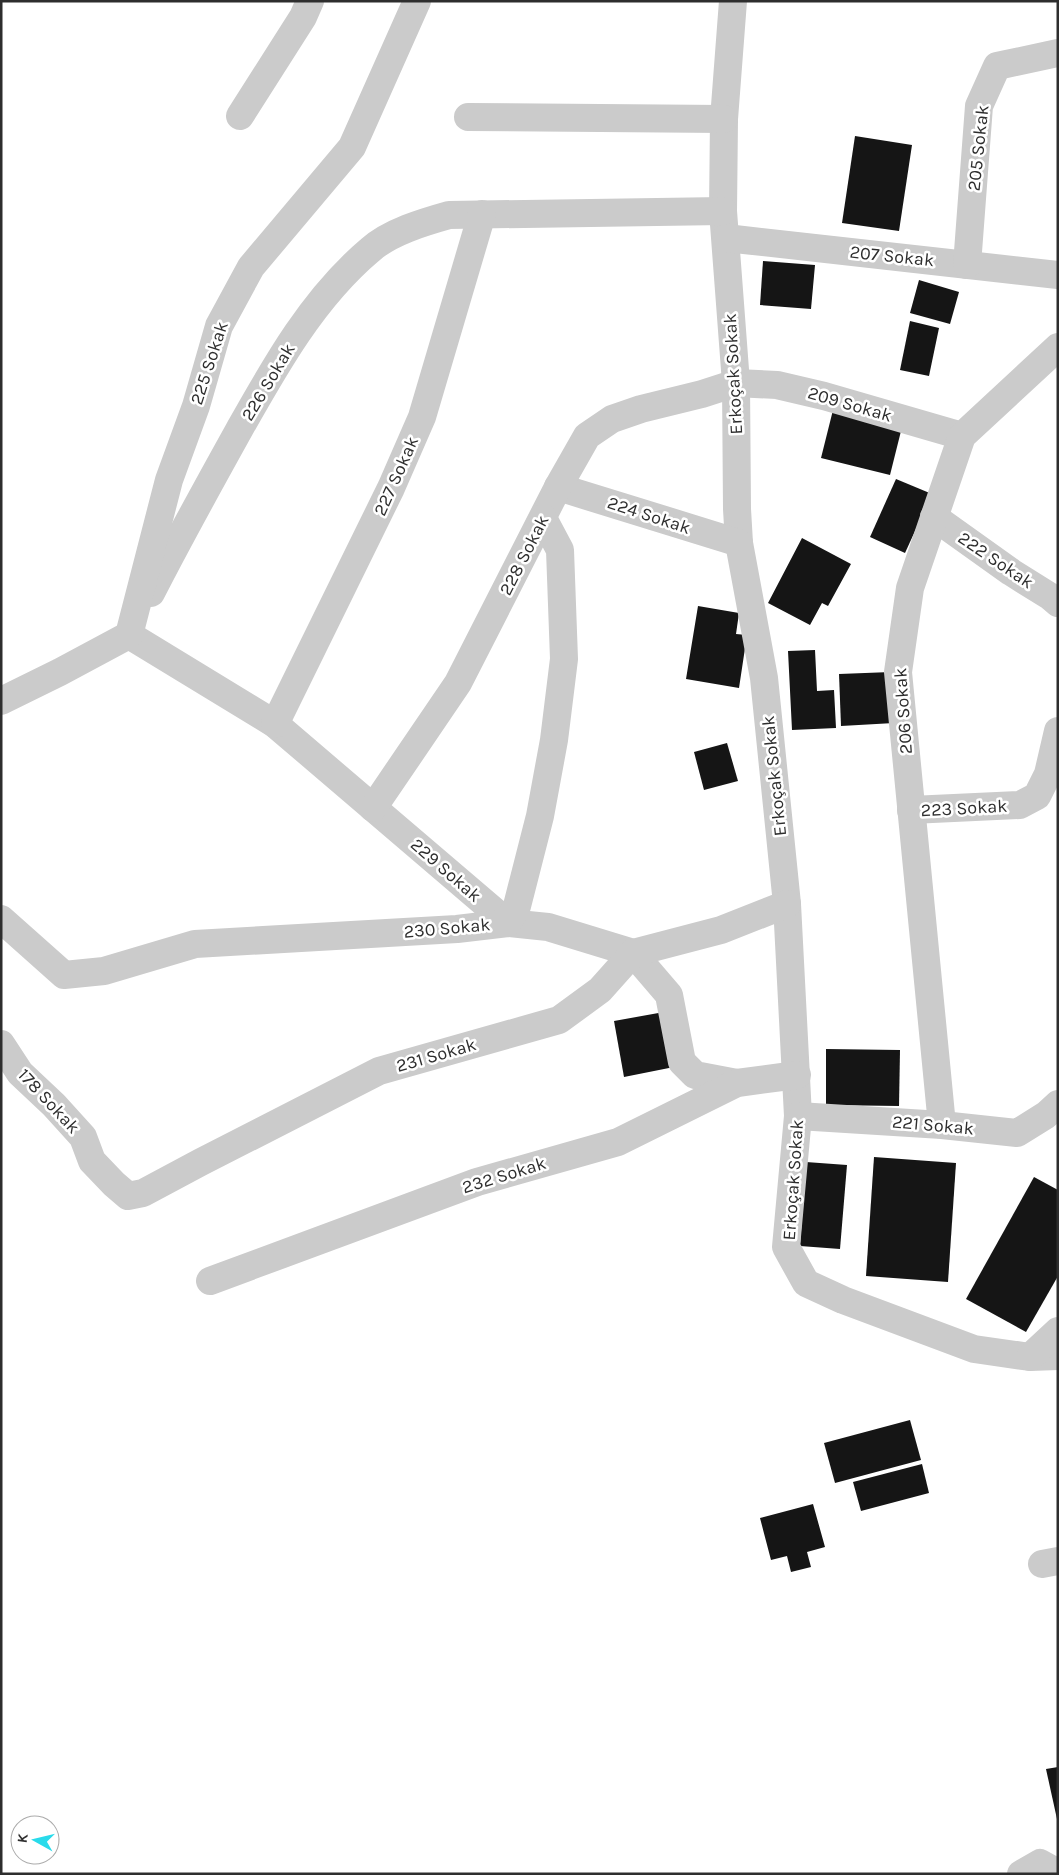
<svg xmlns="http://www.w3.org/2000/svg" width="1059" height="1875" font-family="Karla,sans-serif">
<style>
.building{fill:#151515}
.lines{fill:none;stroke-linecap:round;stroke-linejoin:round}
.minor{stroke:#cbcbcb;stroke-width:28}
.labels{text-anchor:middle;stroke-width:5;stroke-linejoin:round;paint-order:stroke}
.street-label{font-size:18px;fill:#2e2e2e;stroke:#fff}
</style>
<rect width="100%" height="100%" fill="#fff"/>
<!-- building -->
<g class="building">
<polygon points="855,136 912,145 899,231 842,223"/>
<polygon points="763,261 815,265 811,309 760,305"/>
<polygon points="919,280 959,292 950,324 910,313"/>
<polygon points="910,321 939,328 929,376 900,370"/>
<polygon points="834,406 903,423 890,475 821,458"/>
<polygon points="896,479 932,494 905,553 870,537"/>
<polygon points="802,538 851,564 828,606 822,603 810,625 768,603"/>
<polygon points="698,606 739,613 736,634 747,635 739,688 686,679"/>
<polygon points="815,650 817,691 834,690 836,728 792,730 788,651"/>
<polygon points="891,672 894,723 841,726 839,674"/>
<polygon points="727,743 738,781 704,790 694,752"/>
<polygon points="664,1012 674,1067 624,1077 614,1021"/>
<polygon points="826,1049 900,1050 899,1106 826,1105"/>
<polygon points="874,1157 956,1163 948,1282 866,1276"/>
<polygon points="806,1162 847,1165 840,1249 800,1246"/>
<polygon points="1034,1177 1058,1190 1058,1276 1026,1332 966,1299"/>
<polygon points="910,1420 921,1460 835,1483 824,1443"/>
<polygon points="922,1464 929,1493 861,1511 853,1482"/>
<polygon points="813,1504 825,1547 807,1552 811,1567 791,1572 787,1556 771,1560 760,1518"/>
<polygon points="1058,1767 1058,1818 1057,1819 1046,1769"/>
</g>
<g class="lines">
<!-- minor -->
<g class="minor">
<polyline points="733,1 724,119 723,211 736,383 737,509 739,543 764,678 787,904 798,1116 786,1247 806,1283 843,1300 974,1349 1030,1357 1058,1356"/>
<polyline points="240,116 303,17 310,1"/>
<polyline points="468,117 724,119"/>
<polyline points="726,238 1058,275"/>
<polyline points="967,265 979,106 997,66 1058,53"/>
<polyline points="558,487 739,543"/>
<polyline points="934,517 1011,572 1051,597 1058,603"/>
<path d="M151,593C179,538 209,484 239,430C275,366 313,298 370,250C390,232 424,222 449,215L723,211"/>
<polyline points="129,635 275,724 508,923 548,927 633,953 669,995 682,1062 695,1075 737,1083"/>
<polyline points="1,701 60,672 129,635 169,480 196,406 219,326 251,267 352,147 417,1"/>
<polyline points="275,724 391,488 422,417 482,214"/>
<polyline points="373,808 458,683 558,487 587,436 612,419 641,409 702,394 736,383 777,385 824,396 962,436"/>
<polyline points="911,810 1020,805 1037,796 1048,774 1058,731"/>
<polyline points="1,919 64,975 104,971 195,944 457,929 508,923 517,906 540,816 554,740 564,659 560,550 543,518"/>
<polyline points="1,1044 20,1073 54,1105 83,1137 92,1161 114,1184 128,1196 143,1193 201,1162 379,1071 559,1020 600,990 633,953 721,930 787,904"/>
<polyline points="798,1116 942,1125 1017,1133 1046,1115 1058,1104"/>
<polyline points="942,1125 898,672 910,588 962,436 1058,347"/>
<polyline points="210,1281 477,1182 618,1142 737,1083 797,1075"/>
<polyline points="1030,1357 1058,1331"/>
<polyline points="1042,1564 1058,1561"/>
<polyline points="1021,1874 1040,1863 1058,1873"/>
</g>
</g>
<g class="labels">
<!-- street labels -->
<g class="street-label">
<text transform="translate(978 148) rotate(-84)" y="6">205 Sokak</text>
<text transform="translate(892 256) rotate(6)" y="6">207 Sokak</text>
<text transform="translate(209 363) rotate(-72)" y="6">225 Sokak</text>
<text transform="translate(733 374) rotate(-93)" y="6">Erkoçak Sokak</text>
<text transform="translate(268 382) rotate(-59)" y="6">226 Sokak</text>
<text transform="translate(850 404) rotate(16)" y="6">209 Sokak</text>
<text transform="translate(396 476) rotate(-66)" y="6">227 Sokak</text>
<text transform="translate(649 515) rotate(18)" y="6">224 Sokak</text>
<text transform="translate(524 555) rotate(-63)" y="6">228 Sokak</text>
<text transform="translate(996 560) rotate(34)" y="6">222 Sokak</text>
<text transform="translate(903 711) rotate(-94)" y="6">206 Sokak</text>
<text transform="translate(774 776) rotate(-96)" y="6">Erkoçak Sokak</text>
<text transform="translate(964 808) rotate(-3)" y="6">223 Sokak</text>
<text transform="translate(446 870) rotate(41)" y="6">229 Sokak</text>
<text transform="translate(447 928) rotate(-5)" y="6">230 Sokak</text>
<text transform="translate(436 1055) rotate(-16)" y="6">231 Sokak</text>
<text transform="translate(49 1101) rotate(47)" y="6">178 Sokak</text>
<text transform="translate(933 1125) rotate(5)" y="6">221 Sokak</text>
<text transform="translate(504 1175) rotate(-17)" y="6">232 Sokak</text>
<text transform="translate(793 1180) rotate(-86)" y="6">Erkoçak Sokak</text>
</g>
</g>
<!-- border -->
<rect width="1059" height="1875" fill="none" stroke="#2e2e2e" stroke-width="5"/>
<!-- north arrow -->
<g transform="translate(35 1840) rotate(278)"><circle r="24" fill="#ffffff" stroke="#ababab"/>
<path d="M0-4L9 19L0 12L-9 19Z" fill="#29dbeb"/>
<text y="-8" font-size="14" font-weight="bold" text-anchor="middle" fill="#2e2e2e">K</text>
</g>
</svg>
